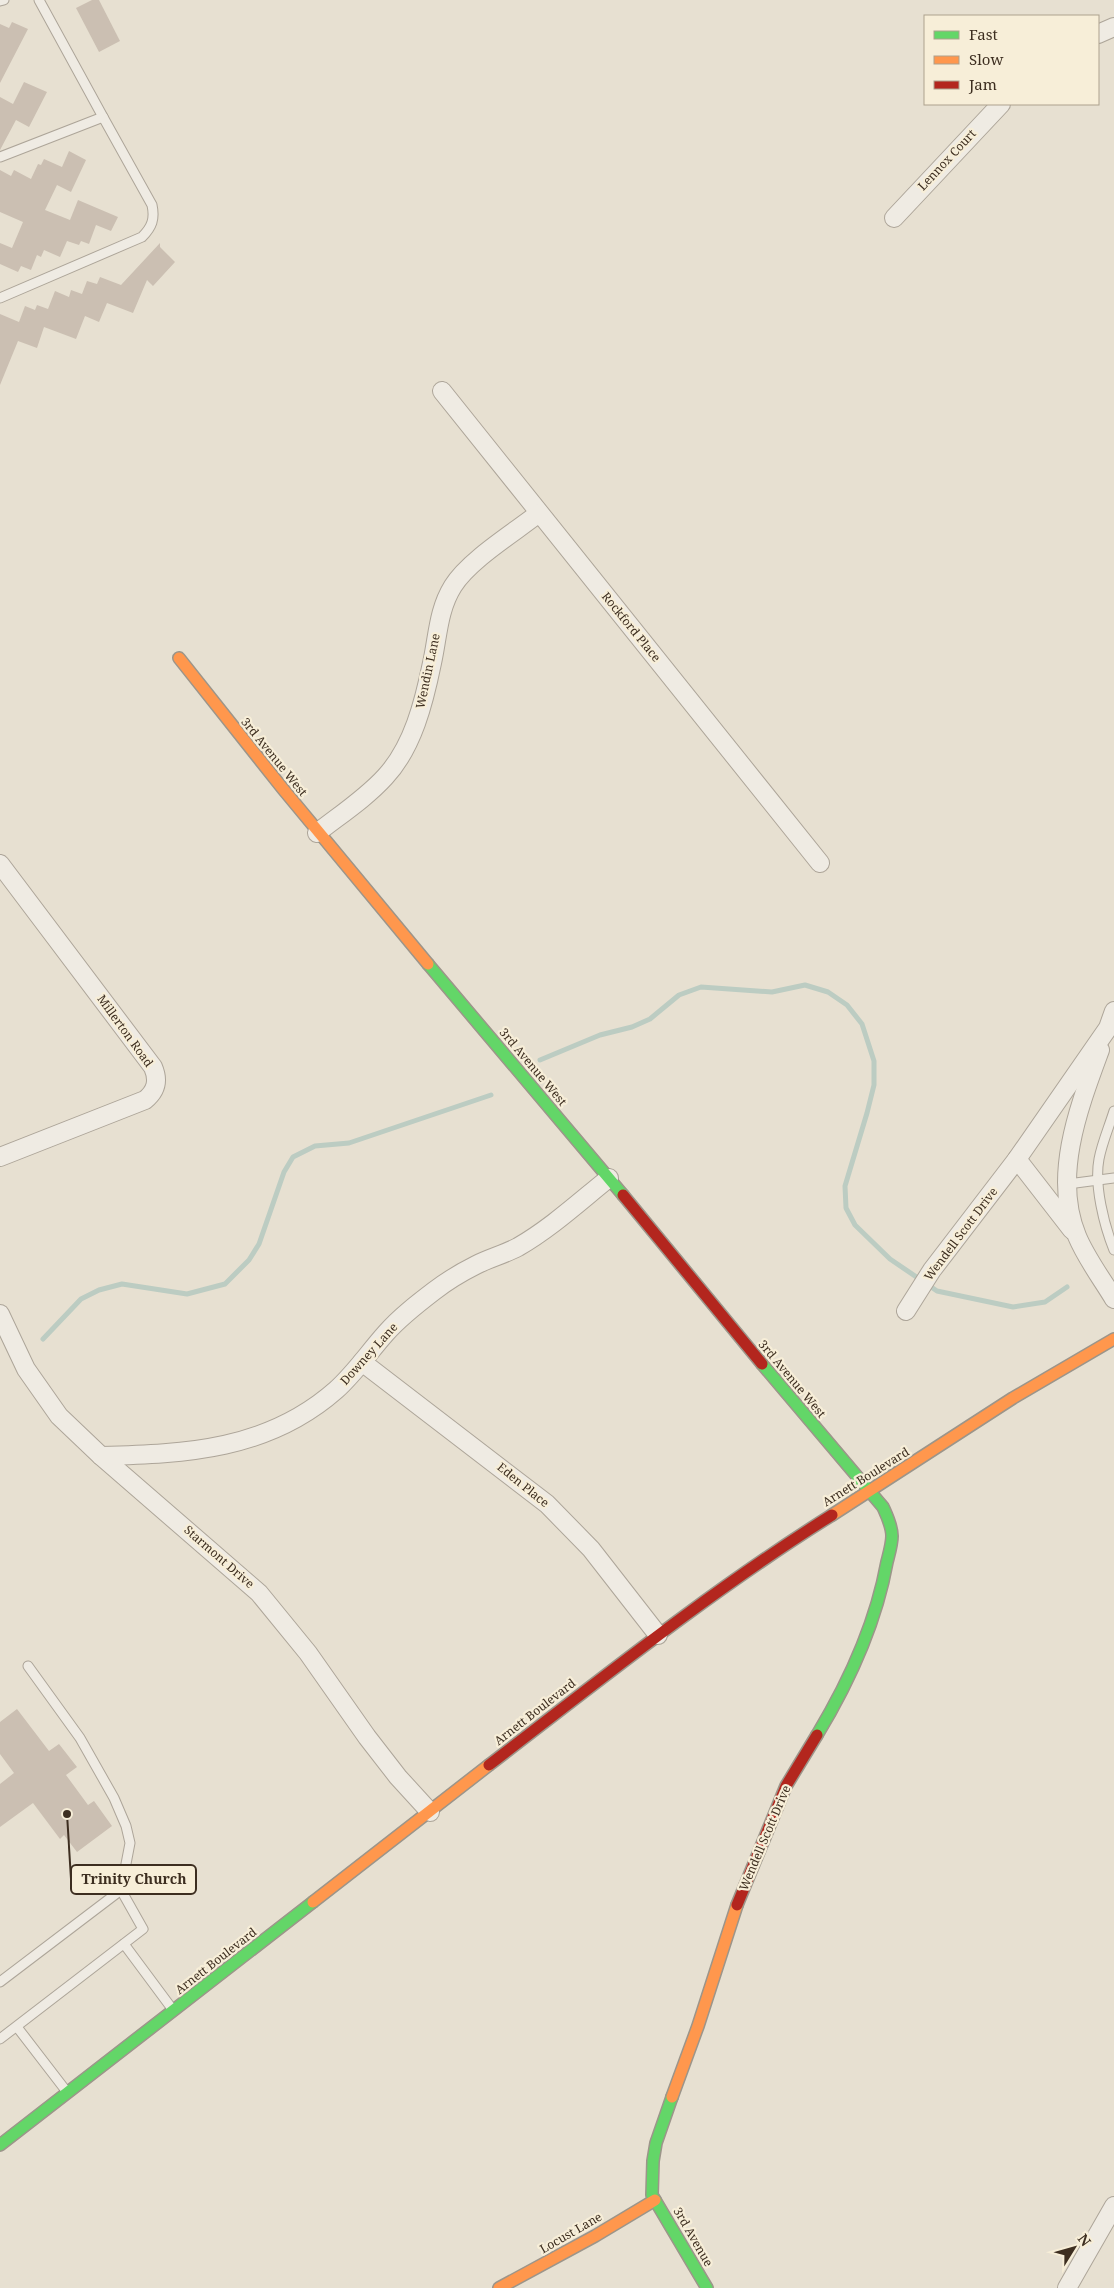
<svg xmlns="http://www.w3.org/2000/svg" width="1114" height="2288" font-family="'Noto Serif',serif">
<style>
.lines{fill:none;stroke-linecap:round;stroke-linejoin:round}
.stream{stroke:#bcccc2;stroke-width:5}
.building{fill:#cbbfb2}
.lane-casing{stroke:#ada599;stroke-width:11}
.street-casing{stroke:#ada599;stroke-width:20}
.fast-casing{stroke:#9c958a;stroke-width:14}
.slow-casing{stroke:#9c958a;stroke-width:14}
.jam-casing{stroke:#9c958a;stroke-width:14}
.lane{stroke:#efebe3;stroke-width:9}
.street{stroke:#efebe3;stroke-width:18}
.fast{stroke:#63d668;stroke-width:11}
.slow{stroke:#ff974d;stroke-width:11}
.jam{stroke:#b3261e;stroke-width:11}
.labels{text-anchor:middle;stroke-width:4.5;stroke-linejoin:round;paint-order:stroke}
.street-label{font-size:12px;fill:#3d2e20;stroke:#f7eed8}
.leader{fill:none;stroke:#3d2e20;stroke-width:2}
.callout-dot{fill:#3d2e20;stroke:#f7eed8;stroke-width:2}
.callout{fill:#f7eed8;stroke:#3d2e20;stroke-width:2}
.callout-label{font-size:14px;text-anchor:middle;font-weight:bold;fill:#3d2e20}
</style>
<rect width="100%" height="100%" fill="#e7e0d1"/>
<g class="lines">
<!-- stream -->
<g class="stream">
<polyline points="540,1060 600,1035 632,1027 650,1019 679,995 701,987 772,992 805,985 828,992 847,1005 862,1024 874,1061 874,1085 867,1113 845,1186 846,1208 855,1225 890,1259 937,1291 1013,1307 1045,1302 1067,1287"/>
<polyline points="43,1339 81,1299 99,1290 122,1284 187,1294 225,1284 249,1260 259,1244 284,1172 293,1157 315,1146 349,1143 491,1095"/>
</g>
</g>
<!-- building -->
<g class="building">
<polygon points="92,0 99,0 120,41 99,52 76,8"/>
<polygon points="12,22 28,29 0,83 0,24 9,28"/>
<polygon points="24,82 47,92 29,127 16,120 0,150 0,97 13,104"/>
<polygon points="69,151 86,160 71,192 57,185 45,210 70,220 78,200 118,217 111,231 96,225 89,244 81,241 79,245 67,241 60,257 44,250 41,257 37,255 31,270 21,266 18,272 0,264 0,243 12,248 23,222 0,212 0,170 11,176 14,170 31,179 38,164 41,165 44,159 62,167"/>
<polygon points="160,243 160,247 175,262 153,286 147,280 133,313 107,303 99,322 85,316 76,339 44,327 37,348 18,341 0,385 0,314 19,322 25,306 35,310 37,305 48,309 55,291 69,297 71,290 82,294 87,281 97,284 100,277 121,285"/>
<polygon points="17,1709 49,1751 59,1744 77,1767 66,1775 88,1805 94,1801 112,1826 77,1852 64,1835 60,1839 33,1803 0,1827 0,1784 14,1773 0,1754 0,1722"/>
</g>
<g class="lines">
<defs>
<g id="lane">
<polyline points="39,0 103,117"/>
<polyline points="0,1 4,0"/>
<path d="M0,157L103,117L152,205C155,219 152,227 142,237L0,298"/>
<path d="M1114,1111C1109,1127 1102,1143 1099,1159C1094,1185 1104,1225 1114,1250"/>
<polyline points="1068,1184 1114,1178"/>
<polyline points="124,1944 173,2010"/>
<polyline points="0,1982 121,1890"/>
<polyline points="17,2027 67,2092"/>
<polyline points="0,2039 143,1929 121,1890 130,1843 126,1826 114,1798 80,1738 28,1666"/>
</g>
<g id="street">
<polyline points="1098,34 1114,27"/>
<polyline points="894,218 1001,104"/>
<polyline points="442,391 820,863"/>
<path d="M317,833C340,815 366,798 385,777C413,747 424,702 432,663C438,636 438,610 453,586C469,560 515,532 539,513"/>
<path d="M0,864L153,1067C159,1081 156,1091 145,1100L0,1157"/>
<path d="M1100,1050C1079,1107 1052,1176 1077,1236C1086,1258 1102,1279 1114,1299"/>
<polyline points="1017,1159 1072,1230"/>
<polyline points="906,1311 932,1270 1017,1159 1108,1028 1114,1011"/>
<polyline points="0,1314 26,1369 59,1416 101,1456 259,1593 308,1653 367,1737 398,1777 430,1812"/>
<polyline points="362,1362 547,1504 591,1549 658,1635"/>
<path d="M101,1456C186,1454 268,1450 336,1390C355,1373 369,1352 386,1333C400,1317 417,1304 434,1291C447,1281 462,1272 476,1265C490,1258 505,1254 518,1247C551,1228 579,1202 609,1178"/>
<polyline points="1067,2288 1114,2206"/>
</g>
<g id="fast">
<polyline points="428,964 623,1195"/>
<path d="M762,1364L883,1507C887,1516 892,1526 892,1536C892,1544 889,1554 887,1562C876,1623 849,1682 817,1735"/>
<polyline points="672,2097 656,2143 653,2161 652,2195 707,2288"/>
<polyline points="0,2145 313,1902"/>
</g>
<g id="slow">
<polyline points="179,658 283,789 428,964"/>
<polyline points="832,1515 1013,1398 1114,1339"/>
<polyline points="313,1902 489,1765"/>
<polyline points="672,2097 698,2026 737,1905"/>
<polyline points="499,2288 595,2236 655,2200"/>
</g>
<g id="jam">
<polyline points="623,1195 762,1364"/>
<path d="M489,1765C601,1679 712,1590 832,1515"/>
<polyline points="737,1905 786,1786 817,1735"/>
</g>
</defs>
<!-- lane casing -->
<use href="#lane" class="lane-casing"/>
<!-- street casing -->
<use href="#street" class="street-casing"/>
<!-- fast casing -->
<use href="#fast" class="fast-casing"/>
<!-- slow casing -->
<use href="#slow" class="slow-casing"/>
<!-- jam casing -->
<use href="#jam" class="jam-casing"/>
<!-- lane -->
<use href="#lane" class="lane"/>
<!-- street -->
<use href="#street" class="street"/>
<!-- fast -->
<use href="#fast" class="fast"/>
<!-- slow -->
<use href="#slow" class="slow"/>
<!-- jam -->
<use href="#jam" class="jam"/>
</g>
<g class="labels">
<!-- street labels -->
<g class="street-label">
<text transform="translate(947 160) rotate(-47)" y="4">Lennox Court</text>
<text transform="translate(631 627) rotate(51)" y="4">Rockford Place</text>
<text transform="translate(428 671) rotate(-78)" y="4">Wendin Lane</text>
<text transform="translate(274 757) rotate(51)" y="4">3rd Avenue West</text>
<text transform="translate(125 1031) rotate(54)" y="4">Millerton Road</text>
<text transform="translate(533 1067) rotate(50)" y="4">3rd Avenue West</text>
<text transform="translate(961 1234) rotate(-53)" y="4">Wendell Scott Drive</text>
<text transform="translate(369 1354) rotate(-48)" y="4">Downey Lane</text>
<text transform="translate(792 1379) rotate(50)" y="4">3rd Avenue West</text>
<text transform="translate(866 1477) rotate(-32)" y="4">Arnett Boulevard</text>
<text transform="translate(523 1485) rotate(39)" y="4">Eden Place</text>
<text transform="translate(219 1557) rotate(41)" y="4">Starmont Drive</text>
<text transform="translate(535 1712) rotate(-38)" y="4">Arnett Boulevard</text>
<text transform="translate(765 1838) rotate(-67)" y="4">Wendell Scott Drive</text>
<text transform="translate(216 1961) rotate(-38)" y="4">Arnett Boulevard</text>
<text transform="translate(571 2233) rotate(-30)" y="4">Locust Lane</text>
<text transform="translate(693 2237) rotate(60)" y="4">3rd Avenue</text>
</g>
</g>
<!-- callouts -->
<path class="leader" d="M67 1814L71 1879"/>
<circle class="callout-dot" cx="67" cy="1814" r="5"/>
<rect class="callout" x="71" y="1865" width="125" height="29" rx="5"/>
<g class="callout-label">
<text x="134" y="1884">Trinity Church</text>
</g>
<!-- legend -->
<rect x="924" y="15" width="175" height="90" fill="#f7eed8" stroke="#ada18e"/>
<rect x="934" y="31" width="25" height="8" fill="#63d668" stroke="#ada18e"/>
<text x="969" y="40" font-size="15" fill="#3d2e20">Fast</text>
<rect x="934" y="56" width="25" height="8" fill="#ff974d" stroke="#ada18e"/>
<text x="969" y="65" font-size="15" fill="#3d2e20">Slow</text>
<rect x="934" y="81" width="25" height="8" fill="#b3261e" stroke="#ada18e"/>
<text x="969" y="90" font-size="15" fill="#3d2e20">Jam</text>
<!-- north arrow -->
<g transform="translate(1074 2248) rotate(53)" stroke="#f7eed8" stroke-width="4" paint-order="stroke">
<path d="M0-4L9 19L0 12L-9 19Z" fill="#3d2e20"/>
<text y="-8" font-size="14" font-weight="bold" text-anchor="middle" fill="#3d2e20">N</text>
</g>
</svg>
